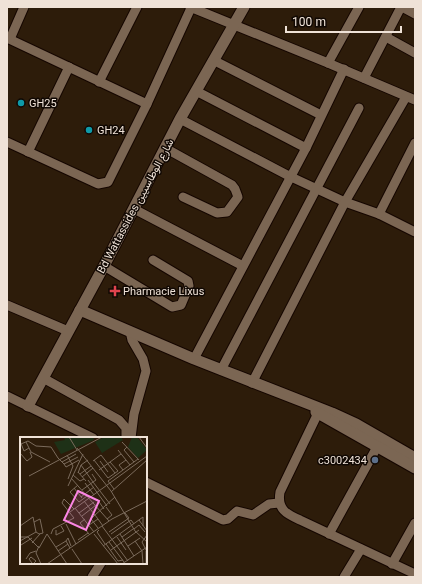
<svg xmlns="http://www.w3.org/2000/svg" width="422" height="584" font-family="Georgia,Vazirmatn,serif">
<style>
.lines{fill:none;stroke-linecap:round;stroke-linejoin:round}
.minor-casing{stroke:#150600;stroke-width:11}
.tertiary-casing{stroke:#150600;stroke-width:13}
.minor{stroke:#7b6653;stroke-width:9}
.tertiary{stroke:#7b6653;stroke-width:11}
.culture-dot{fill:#0f9aa8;stroke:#100803;stroke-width:1.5}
.health-dot{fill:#e0444e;stroke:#100803;stroke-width:1.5}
.service-dot{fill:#5c6f8a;stroke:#100803;stroke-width:1.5}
.labels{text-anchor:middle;stroke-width:3;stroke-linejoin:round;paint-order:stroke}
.poi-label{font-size:11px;fill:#efe2d7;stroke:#100803;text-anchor:start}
.street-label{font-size:11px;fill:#efe2d7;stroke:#100803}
.inset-road{fill:none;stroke:#7b6b5c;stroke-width:1}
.view{fill:#fc86e4;fill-opacity:0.15;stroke:#fc86e4;stroke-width:2}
.inset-edge{fill:none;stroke:#efe2d7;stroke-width:2}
</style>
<rect width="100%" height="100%" fill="#2d1c0a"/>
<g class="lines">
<defs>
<g id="minor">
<polyline points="190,7 328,63 415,100"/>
<polyline points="402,7 415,14"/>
<polyline points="386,37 415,53"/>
<polyline points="7,38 147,104"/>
<polyline points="10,39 24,7"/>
<polyline points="213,60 321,115"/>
<polyline points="328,63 359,7"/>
<polyline points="364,78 401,7"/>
<polyline points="99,82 137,7"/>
<polyline points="196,91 306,148"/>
<polyline points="180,119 289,176 345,202 379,214 415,232"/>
<polyline points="7,142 98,184 108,182 147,104 191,8"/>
<polyline points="165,148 232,185 235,189 238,197 227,212 217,213 183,197"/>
<polyline points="28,152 69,67"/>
<polyline points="134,209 243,266"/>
<polyline points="379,214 415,143"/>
<polyline points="104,266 172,307 181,305 189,286 188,281 153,260"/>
<polyline points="7,305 68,331"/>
<polyline points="130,331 132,340 143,359 146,371 134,414 131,438"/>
<polyline points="194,359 306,148 344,69"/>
<polyline points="221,370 359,108"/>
<polyline points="43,378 119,420 126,428 126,438"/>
<polyline points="252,383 345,202 406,97"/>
<polyline points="7,396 93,438"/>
<path d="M320,409L280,492C277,509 286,514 300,520L415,574"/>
<polyline points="146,482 223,520 228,519 237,511 253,515 269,504 279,503"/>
<polyline points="329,534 377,447"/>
<polyline points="392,564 415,523"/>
<polyline points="92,577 101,563"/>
<polyline points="344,577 361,549"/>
</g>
<g id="tertiary">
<polyline points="80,310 194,359 332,413 356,424 415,458"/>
<polyline points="28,406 104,266 180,119 244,7"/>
<polyline points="316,412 415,468"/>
</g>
</defs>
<!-- minor casing -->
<use href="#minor" class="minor-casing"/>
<!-- tertiary casing -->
<use href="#tertiary" class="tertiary-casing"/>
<!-- minor -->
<use href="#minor" class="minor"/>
<!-- tertiary -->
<use href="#tertiary" class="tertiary"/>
</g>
<!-- markers -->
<g class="culture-dot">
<circle cx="21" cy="103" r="4"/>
<circle cx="89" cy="130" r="4"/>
</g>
<path class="health-dot" d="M113 285h4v4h4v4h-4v4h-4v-4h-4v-4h4z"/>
<circle class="service-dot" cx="375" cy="460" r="4"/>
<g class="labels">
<!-- poi labels -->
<g class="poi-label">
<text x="29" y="107">GH25</text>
<text x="97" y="134">GH24</text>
<text x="123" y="295">Pharmacie Lixus</text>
<text x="367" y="464" text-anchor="end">c3002434</text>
</g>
<!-- street labels -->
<g class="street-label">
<text transform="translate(135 206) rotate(-62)" y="4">Bd Wattassides شارع الوطاسيين</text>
</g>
</g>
<!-- overview -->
<g transform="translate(20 437)">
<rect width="127" height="127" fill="#2d1c0a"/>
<path d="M44,0H73L74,3L41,17L34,5L45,3ZM84,0H101L103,3L82,16L75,5ZM112,0H117L127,13L118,21L108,10Z" fill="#1e3117"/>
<path class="inset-road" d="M49,0L57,13M119,0L127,11M0,4L4,14L9,11M6,5L11,15L30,25M102,5L119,23M1,7L8,4L16,9L31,10L38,21M107,10L104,13L114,25M57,11L91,54L115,94L127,105M98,13L110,28M0,16L7,24L12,20L10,15M47,18L53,29L48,42M38,21L44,27L58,20M74,23L88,41L98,34L90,25M73,24L81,18L95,36M80,24L88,35M42,25L56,17M44,27L46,30L59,23M61,28L73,45L76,43L72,37M79,33L101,17M103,33L99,28L106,23M58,35L66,44M58,36L61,28L68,23M60,37L71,29M53,38L60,44L64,42M9,39L82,0M62,40L73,31M51,41L89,84M68,43L87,69M65,46L74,58M58,48L50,55L59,65L67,59M48,49L63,17M54,51L62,61M94,52L88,44L118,22M62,53L73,45L90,67M91,55L127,23M61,60L74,50M77,62L84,72M64,64L78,82M86,70L92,78L87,82M55,71L74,95M50,75L127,19M59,76L74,65M75,78L95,60M75,78L71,82L78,91M62,79L76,68M65,82L60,86L69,97M119,83L127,94M14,85L20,82L23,96L19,97M46,87L56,107M69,88L78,82L83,89M0,89L13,80L16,95L19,97M82,89L108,124M114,92L119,88L125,95M36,93V98L44,94L41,89M79,93L77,95L85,107M89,95L109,81L105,76M31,97L33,92L54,81L42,66L44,62L54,72M74,97L98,127M91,97L111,83L114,87M100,97L114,119M127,98L122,105L127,115M0,100H8L19,111L27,97L47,127M97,100L106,113M102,100L113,92M58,103L68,96M0,104L16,95M46,104L48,101L51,109M115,104L122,114L123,127M89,105L104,125M12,106L20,97M86,107L98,124L103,123M1,108L12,101M19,109L16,116L21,127M83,109L123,80V89M108,109L120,101M36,110L46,104L50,111M52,112L62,127M91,113L119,93M38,114L48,107M6,122L10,116L16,114M12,126L9,122L11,120L16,124L13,127M27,127L92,82L127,64M102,127L127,110M126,127V114"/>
<path class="view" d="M58,54L79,64L66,93L44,83Z"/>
<rect width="127" height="127" class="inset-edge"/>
</g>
<!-- border -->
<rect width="422" height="584" fill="none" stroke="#efe2d7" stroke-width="16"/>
<!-- scale -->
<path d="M286 26v6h115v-6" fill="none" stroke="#efe2d7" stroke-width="2"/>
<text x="292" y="26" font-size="12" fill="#efe2d7" stroke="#100803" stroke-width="3" paint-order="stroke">100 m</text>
</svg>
